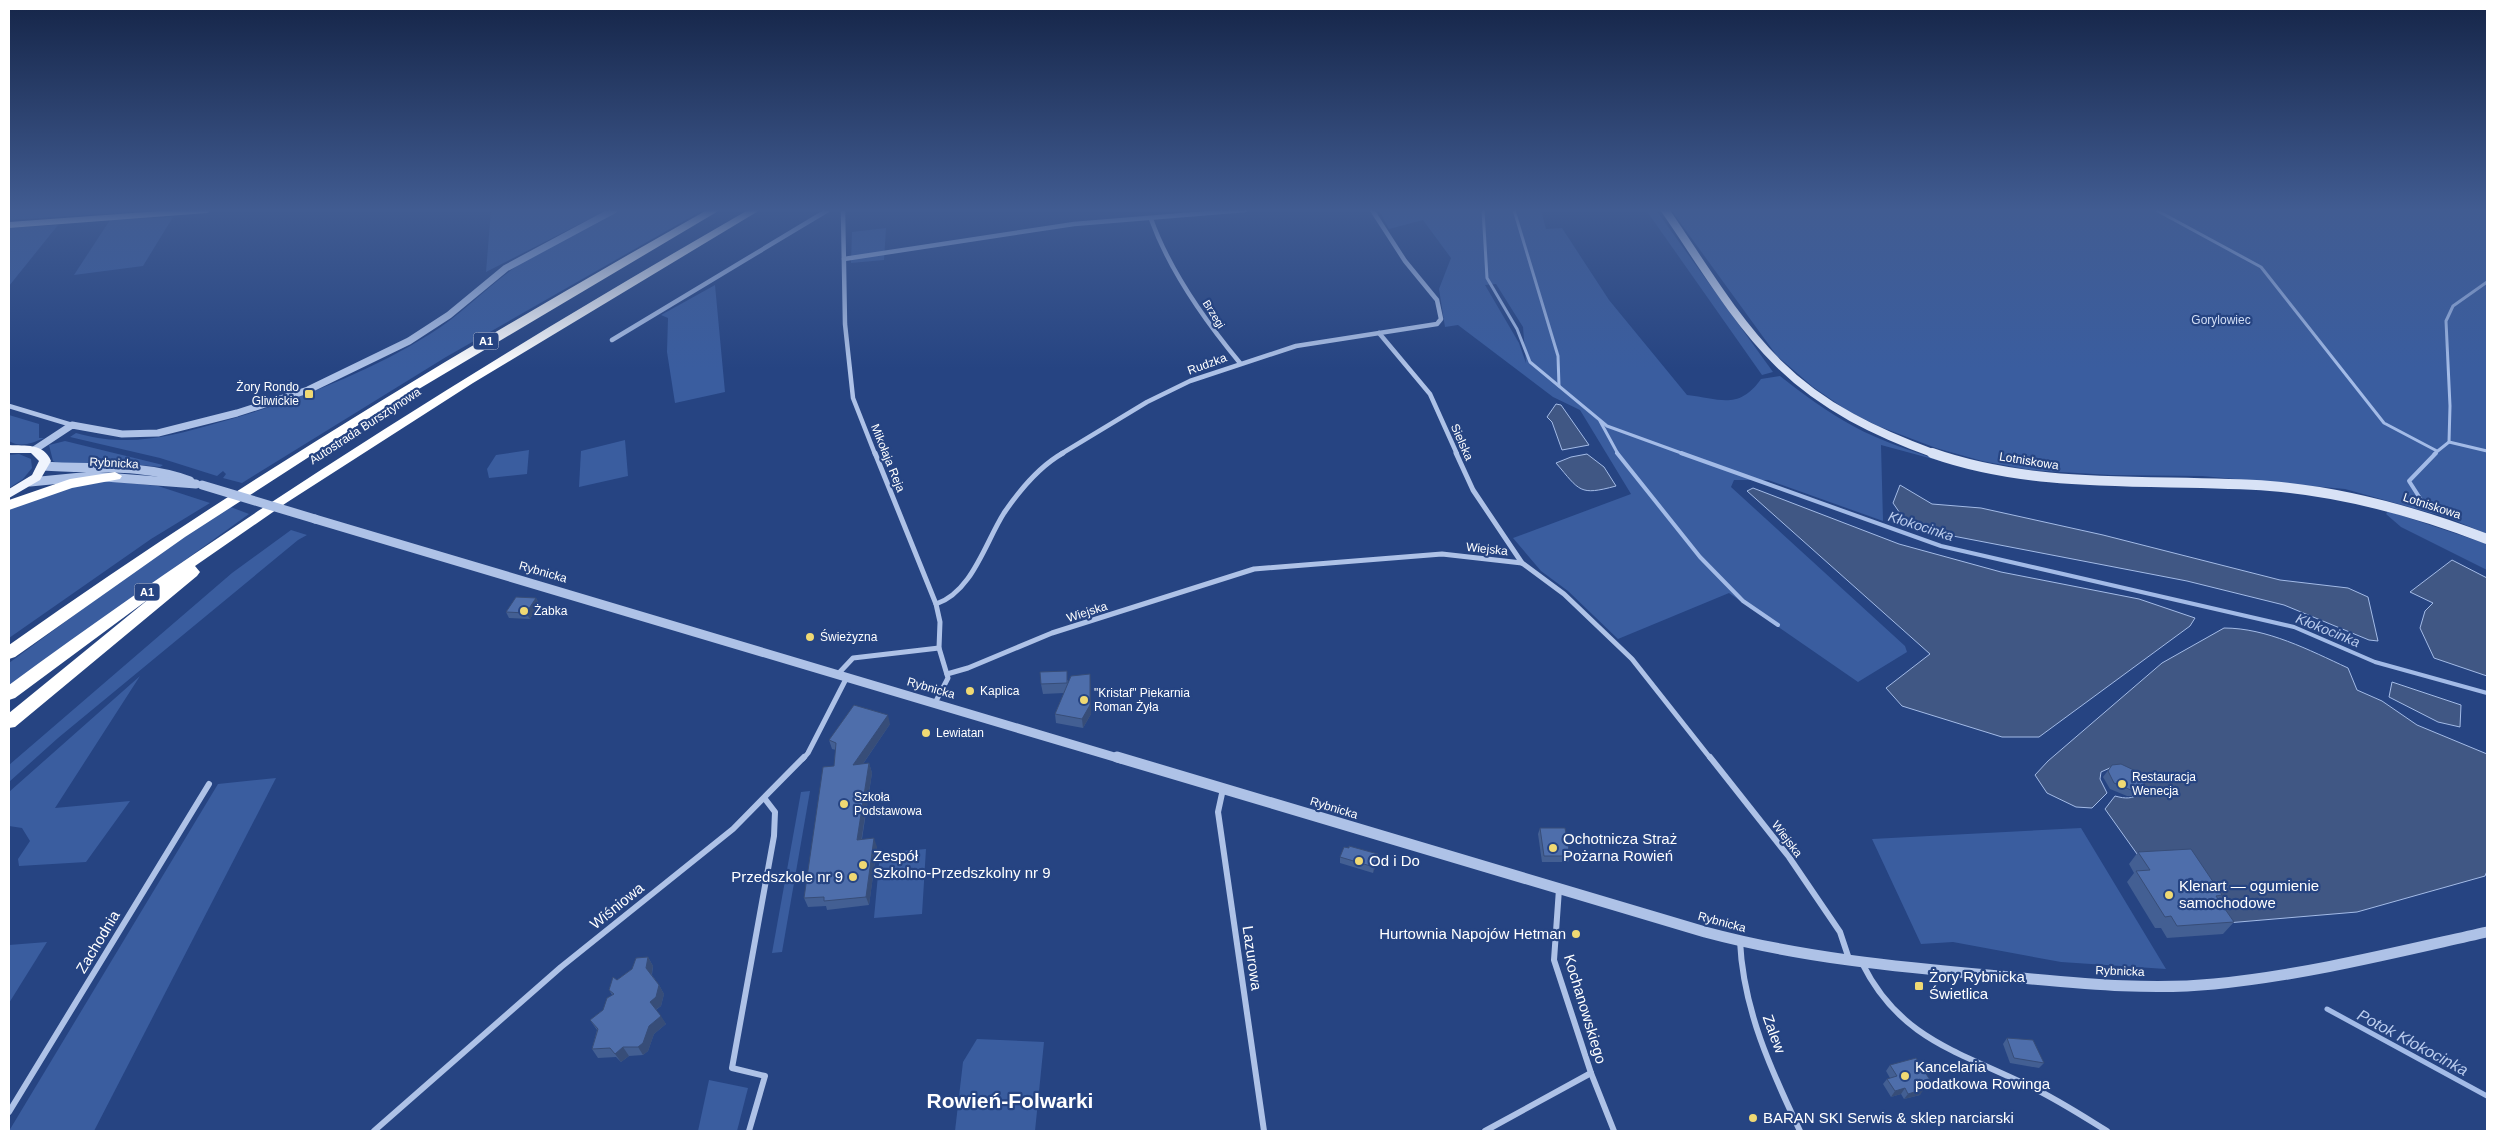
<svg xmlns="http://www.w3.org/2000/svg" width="2496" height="1140" font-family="Arial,sans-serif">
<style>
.green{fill:#3a5d9f;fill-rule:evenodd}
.water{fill:#405784;stroke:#a3bbe7}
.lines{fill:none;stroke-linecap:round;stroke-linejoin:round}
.stream-far2{stroke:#a3bbe7;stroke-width:3}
.stream-far1{stroke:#a3bbe7;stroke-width:4}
.stream{stroke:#a3bbe7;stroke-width:5}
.minor-far2{stroke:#aec2e7;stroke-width:4.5}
.minor-far1{stroke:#aec2e7;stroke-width:5}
.minor{stroke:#aec2e7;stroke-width:6}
.tertiary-far2{stroke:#aec2e7;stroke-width:7}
.tertiary-far1{stroke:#aec2e7;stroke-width:9}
.tertiary{stroke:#aec2e7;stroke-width:11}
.secondary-far1{stroke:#d8e2f6;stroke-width:8}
.secondary{stroke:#d8e2f6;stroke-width:10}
.primary{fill:#f0f4fd;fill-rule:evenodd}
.motorway{fill:#fff;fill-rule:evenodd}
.tertiary-bridge{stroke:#aec2e7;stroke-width:9}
.wall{fill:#435f93}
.shaded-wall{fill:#374d78}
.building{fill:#4e6eab;stroke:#374d78}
.poi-dot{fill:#f0d973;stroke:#264482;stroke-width:2}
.labels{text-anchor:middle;stroke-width:4.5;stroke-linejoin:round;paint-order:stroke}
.far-street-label{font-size:11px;fill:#fff;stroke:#264482}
.shield{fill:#264482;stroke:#bec7da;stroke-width:1}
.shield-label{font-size:11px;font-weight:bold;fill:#fff}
.park-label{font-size:12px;fill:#d2def5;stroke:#264482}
.street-label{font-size:12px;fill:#fff;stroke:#264482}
.poi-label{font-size:12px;fill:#fff;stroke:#264482;text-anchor:start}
.water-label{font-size:14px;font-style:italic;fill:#baccee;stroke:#264482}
.near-poi-label{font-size:15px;fill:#fff;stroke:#264482;text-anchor:start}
.near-street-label{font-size:15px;fill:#fff;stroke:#264482}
.near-water-label{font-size:16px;font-style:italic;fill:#baccee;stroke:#264482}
.near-district-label{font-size:21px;font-weight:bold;fill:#fff;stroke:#264482}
</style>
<rect width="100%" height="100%" fill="#264482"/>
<!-- green -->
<g class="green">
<polygon points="9,210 27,210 26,212 66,210 167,210 9,220"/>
<polygon points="491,210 607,210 486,272"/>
<path d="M619,210H703L446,357L242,483L223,478L226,474L223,471L217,476L160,458L70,437L76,433C91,437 105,440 121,440C154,441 186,432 217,423C292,402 364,375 430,334C459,316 483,291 510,271C543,246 583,229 619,210Z"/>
<path d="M1379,210H1541L1546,229L1562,228L1609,300L1687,395C1721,399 1739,410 1761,379L1780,376C1803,394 1827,412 1853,426C1882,442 1913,451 1944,462L1881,445L1883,521L1768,480H1734L1731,487L1905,646L1907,652L1858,682L1729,593L1618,639L1568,591L1541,571L1513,538L1631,494L1580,410L1553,397L1458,325L1445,327L1439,289L1451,258L1423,220L1389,229ZM1496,284L1523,327L1526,363L1519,343L1485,285Z"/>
<polygon points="1646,210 1656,210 1773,372 1762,375"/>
<polygon points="1671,210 2487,210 2487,534 2449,518 2345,489 2202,476 2110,475 2030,470 1982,461 1936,448 1878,426 1848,411 1813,387 1777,356"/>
<polygon points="173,217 143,266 74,275 110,220"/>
<polygon points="58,225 9,286 9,228"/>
<polygon points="886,228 884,260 851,263 852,232"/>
<polygon points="715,285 725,392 675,403 667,352 668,318 661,315"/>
<path d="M9,415L39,424V438H44C33,443 20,448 9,441Z"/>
<polygon points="625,440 628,476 579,487 581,451"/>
<polygon points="65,441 163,465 160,467 122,463 57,463 53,461 49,445"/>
<polygon points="529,450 527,474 489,478 487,469 496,455"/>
<polygon points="19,454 31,459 32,468 23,479 9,488 9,455"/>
<polygon points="108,481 158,486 210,503 151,539 9,638 9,509 68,488"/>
<polygon points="228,506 249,514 9,687 9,663 114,586"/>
<polygon points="2388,511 2487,544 2487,570 2401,527 2386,514"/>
<polygon points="291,530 307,535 298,540 58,738 9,782 9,765 232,573"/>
<polygon points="140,676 55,808 130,801 86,862 19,866 18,859 30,841 22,828 9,826 9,792"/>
<polygon points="276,778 94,1131 9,1131 218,784"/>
<polygon points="810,791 782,952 772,953 801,792"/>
<polygon points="2081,828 2166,969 2061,962 1953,942 1921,944 1872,839"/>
<polygon points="926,849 922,914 874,918 880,853"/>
<polygon points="47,942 9,1003 9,945"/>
<polygon points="977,1039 1044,1042 1035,1131 955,1131 963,1062"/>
<polygon points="709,1080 748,1088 737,1131 698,1131"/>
</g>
<!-- water -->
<g class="water">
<polygon points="1556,404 1561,405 1589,445 1562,450 1552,422 1547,417"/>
<path d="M1587,454L1604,467L1616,486C1579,496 1580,491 1556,463L1571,457Z"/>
<polygon points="1900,485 1932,504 1981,508 2103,535 2280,580 2348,588 2368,597 2378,641 2369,640 2284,605 2187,581 1953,536 1904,519 1893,503"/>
<polygon points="1753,488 1899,544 2001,572 2139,599 2195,618 2190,626 2039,737 2002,737 1902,706 1886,688 1930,654 1747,491"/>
<polygon points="2452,560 2487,578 2487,676 2434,658 2420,628 2425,611 2433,603 2410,592"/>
<path d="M2224,628C2267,628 2309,650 2348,668L2357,690L2382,701L2417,725L2487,754V871L2485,876L2357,912L2227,923L2142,861L2105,809L2115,796C2126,799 2132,799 2141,793L2142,786L2112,767L2101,772L2100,779L2107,793L2092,808L2076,807L2047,793L2035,775L2048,761L2162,663Z"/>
<polygon points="2392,682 2461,705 2460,727 2438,722 2389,697"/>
</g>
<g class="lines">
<!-- stream-far2 -->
<g class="stream-far2">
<polyline points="1483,210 1487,278 1517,329 1530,362 1607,426 1684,454"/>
<polyline points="1514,210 1558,356 1559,386"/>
<polyline points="2156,210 2261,267 2384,423 2437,451"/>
<polyline points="1600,421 1618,454"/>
<polyline points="2449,442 2487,451"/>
<polyline points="2434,454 2449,442 2450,406 2446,321 2453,306 2487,282"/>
</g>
<!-- stream-far1 -->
<g class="stream-far1">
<polyline points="1617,453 1700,557 1743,601 1778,625"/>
<polyline points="1681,453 1941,546 2294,627 2375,662 2487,693"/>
<polyline points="2423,503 2409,481 2436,453"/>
</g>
<!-- stream -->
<polyline class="stream" points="2327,1009 2487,1096"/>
<!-- minor-far2 -->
<g class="minor-far2">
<polyline points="843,210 845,324 853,398 875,454"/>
<path d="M1151,219C1169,269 1206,322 1240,363"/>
<polyline points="844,259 1074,224 1245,210"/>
<polyline points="1379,333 1430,394 1457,454"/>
<polyline points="612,340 828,210"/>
<polyline points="9,406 72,425"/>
<polyline points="1061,454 1147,402 1190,381 1296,346 1437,324 1441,319 1437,300 1405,261 1372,210"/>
</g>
<!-- minor-far1 -->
<g class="minor-far1">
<polyline points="875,453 936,604 940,622 939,648 948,678 935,703"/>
<polyline points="1456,453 1473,490 1522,563"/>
<path d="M936,604C972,592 985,543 1004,513C1019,491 1040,466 1063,453"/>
<polyline points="838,674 853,658 939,648"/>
<polyline points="947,674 968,668 1052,633 1254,569 1442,554 1522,563 1564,594 1632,659 1711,759"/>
<polyline points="803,759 808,753 847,677"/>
</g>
<!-- minor -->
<g class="minor">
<polyline points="1710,757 1789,857 1840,932 1849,959"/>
<polyline points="1223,789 1218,812 1264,1131"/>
<polyline points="1559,889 1554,960 1591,1073 1614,1131"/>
<path d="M1740,941C1743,1009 1771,1070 1800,1131"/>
<path d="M1862,963C1899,1038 1957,1051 2027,1085C2055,1098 2081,1115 2107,1131"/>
<polyline points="9,1112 209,784"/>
<polyline points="374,1131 561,967 733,829 804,757"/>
<polyline points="749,1131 765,1076 732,1068 774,836 775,812 765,799"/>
<polyline points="1485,1131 1591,1073"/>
</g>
<!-- tertiary-far2 -->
<polyline class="tertiary-far2" points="34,450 72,425 122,434 158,433 237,413 308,390 409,341 449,315 506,268 614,210"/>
<!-- tertiary-far1 -->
<g class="tertiary-far1">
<path d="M43,466C93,470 142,463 190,481"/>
<polyline points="30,482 92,476 196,484"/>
<polyline points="315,519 1121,759"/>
</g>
<!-- tertiary -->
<path class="tertiary" d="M1117,757L1705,932C1802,958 1899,967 1999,976C2070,982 2142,991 2214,984C2306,975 2397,952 2487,932"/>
<!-- secondary-far1 -->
<path class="secondary-far1" d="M1665,210C1701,262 1733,318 1778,363C1822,407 1877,433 1935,454"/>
<!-- secondary -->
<path class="secondary" d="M1932,453C2040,491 2157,478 2270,486C2345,492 2417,512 2487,539"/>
<!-- primary -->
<g class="primary">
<polygon points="174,210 212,210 207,213 9,228 9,222"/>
<path d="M9,445C25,446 44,443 51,461L40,480L9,498V489L32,475L39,461L31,453H9Z"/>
</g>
<!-- motorway -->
<g class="motorway">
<path d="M707,210H720L360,424L185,537L15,657L9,659V645C233,486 468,345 707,210Z"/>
<path d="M748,210H760L473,383L286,503L195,566L200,572L197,576L15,727L9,728V713L150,598L15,698L9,700V685C245,511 493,357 748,210Z"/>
<polygon points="115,472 122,476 120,479 72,488 9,510 9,500 70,479"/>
</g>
<!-- tertiary-bridge -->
<polyline class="tertiary-bridge" points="202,485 315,519"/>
</g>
<!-- wall -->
<g class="wall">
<polygon points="536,598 539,604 530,619 509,618 506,612"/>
<polygon points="1068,680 1068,684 1091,684 1091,714 1083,728 1056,723 1055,714 1064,693 1043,694 1041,684"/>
<polygon points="890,724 863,764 869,763 872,773 862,839 877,847 869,905 827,910 826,906 808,907 804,898 834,766 836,750 832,749 829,740"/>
<polygon points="2112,765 2139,791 2132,796 2127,796 2110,789 2103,777"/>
<polygon points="1540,828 1570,856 1568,862 1542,862 1538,834"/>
<polygon points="2138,852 2222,895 2218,899 2234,922 2223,934 2167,938 2161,928 2155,928 2127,882 2134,873 2129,864"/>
<polygon points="1340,857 1378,860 1373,873 1340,863"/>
<polygon points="648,957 653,966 652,975 659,985 664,994 661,1006 656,1010 666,1024 654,1034 648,1051 643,1055 629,1056 621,1062 616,1057 598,1058 592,1049 597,1030 590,1020 603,1010 612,995 609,990 617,980"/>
<polygon points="2007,1038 2044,1063 2039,1068 2010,1063 2003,1044"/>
<polygon points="1890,1065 1930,1080 1926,1086 1923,1087 1920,1095 1904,1099 1901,1094 1891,1097 1883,1084 1887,1079 1890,1078 1886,1071"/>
</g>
<!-- shaded-wall -->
<g class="shaded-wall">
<polygon points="536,598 539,604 530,619 526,613"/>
<polygon points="1090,674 1091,684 1091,714 1083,728 1082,719"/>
<polygon points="888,715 890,724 856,774 853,765"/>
<polygon points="869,763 872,773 860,848 857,840"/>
<polygon points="2144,785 2139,791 2132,796 2137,790"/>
<polygon points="874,838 877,847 869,905 866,897"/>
<polygon points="1378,854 1378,860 1373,873 1374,867"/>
<polygon points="648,957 653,966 651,977 646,968"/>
<polygon points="659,985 664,994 661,1006 655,1010 650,1002"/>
<polygon points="661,1016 666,1024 654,1034 648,1051 643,1055 638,1047 649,1026"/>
<polygon points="623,1047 629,1056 621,1062 615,1054"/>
<polygon points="1930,1080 1926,1086 1916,1089 1920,1084"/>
<polygon points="1905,1088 1901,1094 1891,1097 1895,1091"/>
<polygon points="1924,1089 1920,1095 1904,1099 1908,1094"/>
</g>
<!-- building -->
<g class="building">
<polygon points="516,597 536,598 526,613 506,612"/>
<polygon points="1067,671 1067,683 1041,684 1040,672"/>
<polygon points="1090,674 1090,705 1082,719 1055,714 1071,676"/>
<polygon points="854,705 888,715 853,765 869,763 857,840 874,838 866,897 824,901 824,897 804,898 823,767 834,766 836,743 829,740"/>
<polygon points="2121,764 2138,772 2144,781 2144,785 2137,790 2131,790 2114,783 2108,771 2112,765"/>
<polygon points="1540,828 1565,828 1570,856 1544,856"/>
<polygon points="1349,846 1378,854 1374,867 1340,857 1344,847 1349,848"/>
<polygon points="2191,849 2222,895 2216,896 2234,922 2177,926 2171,916 2165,917 2136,871 2150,870 2138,852"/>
<polygon points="648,957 646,968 659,985 656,997 650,1002 661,1016 649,1026 643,1043 638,1047 623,1047 615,1054 610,1048 592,1049 598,1029 590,1020 603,1010 607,998 614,994 609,990 613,977 617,980 632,969 636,958"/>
<polygon points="2007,1038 2033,1040 2044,1063 2014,1058"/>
<polygon points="1916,1058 1930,1080 1920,1084 1924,1089 1908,1094 1905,1088 1895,1091 1887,1079 1897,1076 1890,1065"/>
</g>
<!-- sky -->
<linearGradient id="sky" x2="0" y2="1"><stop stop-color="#152548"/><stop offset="0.57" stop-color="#415c92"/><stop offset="1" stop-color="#415c92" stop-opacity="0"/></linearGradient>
<rect width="2496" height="369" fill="url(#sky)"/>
<!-- markers -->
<g class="poi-dot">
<rect x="304" y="389" width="10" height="10" rx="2.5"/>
<circle cx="524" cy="611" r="5"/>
<circle cx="810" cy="637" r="5"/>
<circle cx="970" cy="691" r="5"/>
<circle cx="1084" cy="700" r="5"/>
<circle cx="926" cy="733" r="5"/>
<circle cx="2122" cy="784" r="5"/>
<circle cx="844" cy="804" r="5"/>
<circle cx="1553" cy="848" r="5"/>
<circle cx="1359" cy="861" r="5"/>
<circle cx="863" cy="865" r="5"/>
<circle cx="853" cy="877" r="5"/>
<circle cx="2169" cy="895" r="5"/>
<circle cx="1576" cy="934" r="5"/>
<rect x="1914" y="981" width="10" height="10" rx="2.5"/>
<circle cx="1905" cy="1076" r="5"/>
<circle cx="1753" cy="1118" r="5"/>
</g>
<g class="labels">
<!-- far-street labels -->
<g class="far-street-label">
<text transform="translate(1214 314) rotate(58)" y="4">Brzegi</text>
</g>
<!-- shield labels -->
<g class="shield">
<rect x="473.5" y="332.5" width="25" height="17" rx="4"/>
<rect x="134.5" y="583.5" width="25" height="17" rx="4"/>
</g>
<g class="shield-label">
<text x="486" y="345">A1</text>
<text x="147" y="596">A1</text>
</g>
<!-- park labels -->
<g class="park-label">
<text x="2221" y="324">Gorylowiec</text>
</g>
<!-- street labels -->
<g class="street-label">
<text transform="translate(1207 364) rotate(-20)" y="4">Rudzka</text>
<text transform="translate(365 426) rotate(-33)" y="4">Autostrada Bursztynowa</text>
<text transform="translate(1462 442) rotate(66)" y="4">Sielska</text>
<text transform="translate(888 458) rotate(68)" y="4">Mikołaja Reja</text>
<text transform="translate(2029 461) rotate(9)" y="4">Lotniskowa</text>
<text transform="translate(114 463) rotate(3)" y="4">Rybnicka</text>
<text transform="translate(2432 506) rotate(18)" y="4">Lotniskowa</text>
<text transform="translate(1487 549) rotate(6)" y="4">Wiejska</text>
<text transform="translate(543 572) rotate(16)" y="4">Rybnicka</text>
<text transform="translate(1087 612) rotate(-18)" y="4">Wiejska</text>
<text transform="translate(931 688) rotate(16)" y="4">Rybnicka</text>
<text transform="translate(1334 808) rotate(17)" y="4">Rybnicka</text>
<text transform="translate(1787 839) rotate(53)" y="4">Wiejska</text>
<text transform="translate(1722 922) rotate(15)" y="4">Rybnicka</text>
<text transform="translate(2120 971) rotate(2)" y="4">Rybnicka</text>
</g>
<!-- poi labels -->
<g class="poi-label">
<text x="299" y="391" text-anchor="end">Żory Rondo<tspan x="299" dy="14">Gliwickie</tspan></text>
<text x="534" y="615">Żabka</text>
<text x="820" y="641">Świeżyzna</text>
<text x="980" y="695">Kaplica</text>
<text x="1094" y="697">"Kristaf" Piekarnia<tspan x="1094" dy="14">Roman Żyła</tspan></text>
<text x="936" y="737">Lewiatan</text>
<text x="2132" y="781">Restauracja<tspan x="2132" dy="14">Wenecja</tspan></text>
<text x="854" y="801">Szkoła<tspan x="854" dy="14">Podstawowa</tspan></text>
</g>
<!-- water labels -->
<g class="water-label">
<text transform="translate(1921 526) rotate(18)" y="5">Kłokocinka</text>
<text transform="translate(2328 630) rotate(22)" y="5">Kłokocinka</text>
</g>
<!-- near-poi labels -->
<g class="near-poi-label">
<text x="1563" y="844">Ochotnicza Straż<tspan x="1563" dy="17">Pożarna Rowień</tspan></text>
<text x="873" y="861">Zespół<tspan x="873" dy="17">Szkolno-Przedszkolny nr 9</tspan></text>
<text x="1369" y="866">Od i Do</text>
<text x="843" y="882" text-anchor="end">Przedszkole nr 9</text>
<text x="2179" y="891">Klenart — ogumienie<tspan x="2179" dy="17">samochodowe</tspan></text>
<text x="1566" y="939" text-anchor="end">Hurtownia Napojów Hetman</text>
<text x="1929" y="982">Żory Rybnicka<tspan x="1929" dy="17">Świetlica</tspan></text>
<text x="1915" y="1072">Kancelaria<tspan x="1915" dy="17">podatkowa Rowinga</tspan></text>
<text x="1763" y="1123">BARAN SKI Serwis &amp; sklep narciarski</text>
</g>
<!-- near-street labels -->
<g class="near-street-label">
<text transform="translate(617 906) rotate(-39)" y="5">Wiśniowa</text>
<text transform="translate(98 942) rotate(-59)" y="5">Zachodnia</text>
<text transform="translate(1252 958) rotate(82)" y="5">Lazurowa</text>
<text transform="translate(1585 1009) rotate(73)" y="5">Kochanowskiego</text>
<text transform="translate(1774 1034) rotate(70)" y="5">Zalew</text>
</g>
<!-- near-water labels -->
<g class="near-water-label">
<text transform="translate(2413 1042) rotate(28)" y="6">Potok Kłokocinka</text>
</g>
<!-- near-district labels -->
<g class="near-district-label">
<text x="1010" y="1108">Rowień-Folwarki</text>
</g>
</g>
<!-- border -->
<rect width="2496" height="1140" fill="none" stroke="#ffffff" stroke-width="20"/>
</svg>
